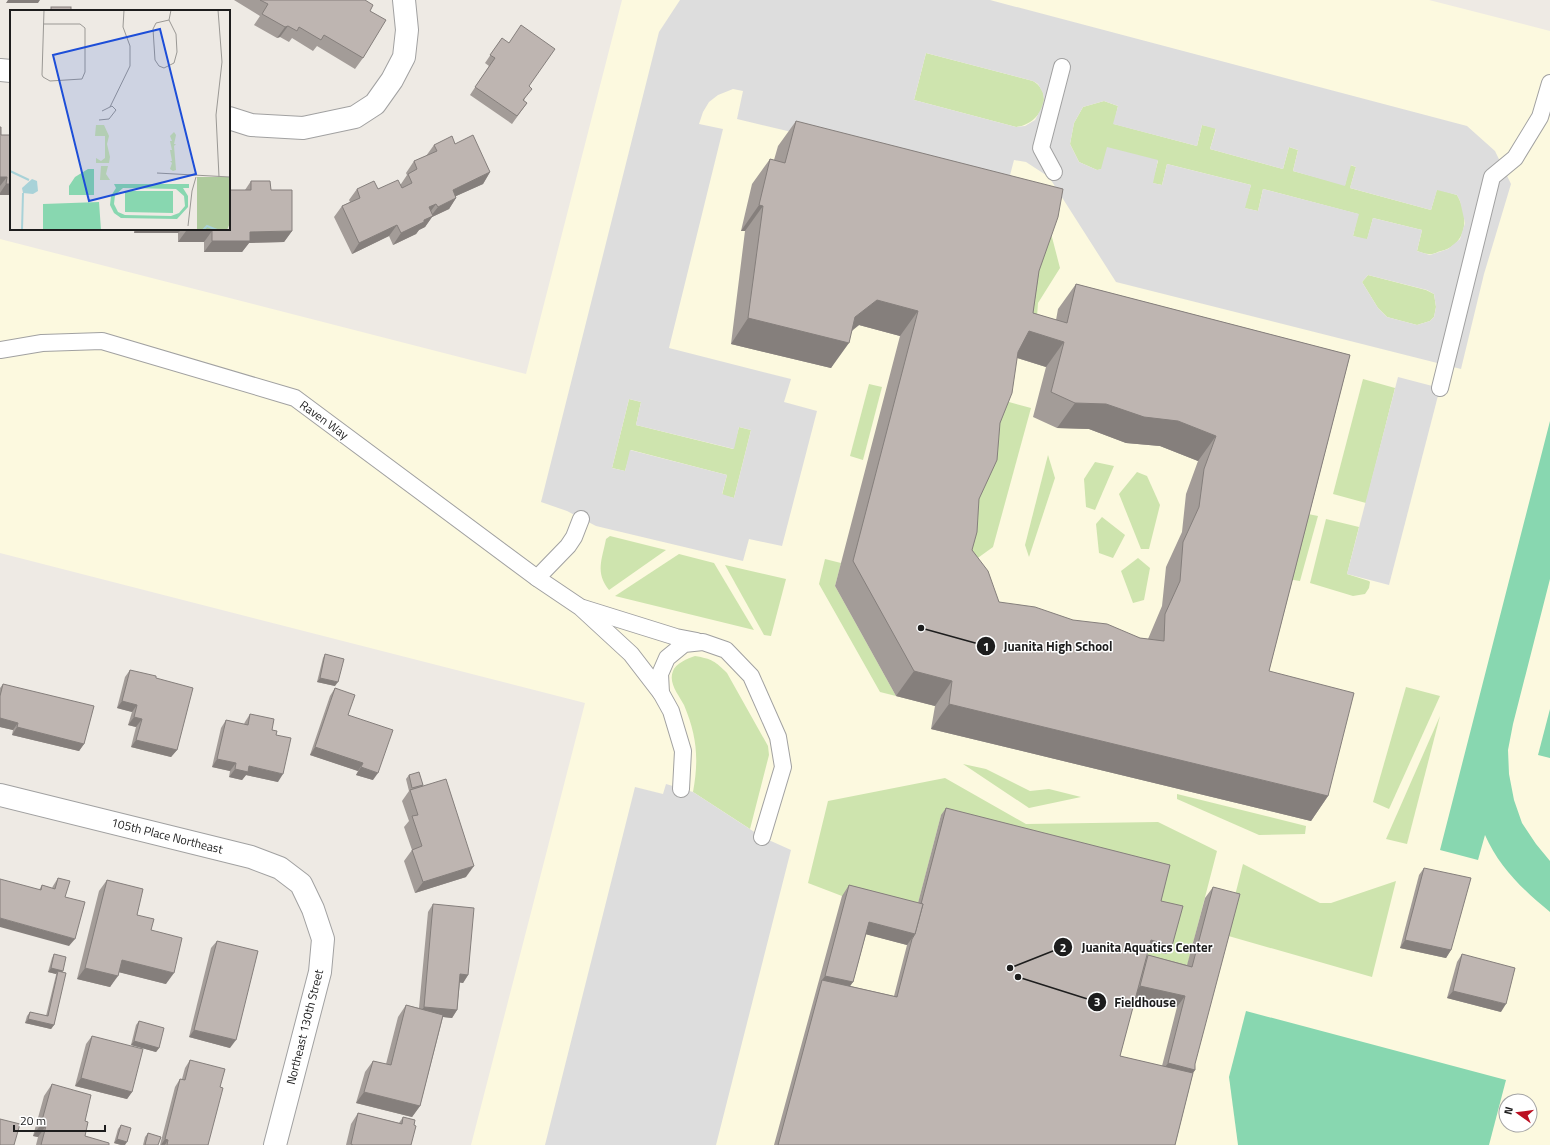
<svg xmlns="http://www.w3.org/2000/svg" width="1550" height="1145" font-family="'Titillium Web',sans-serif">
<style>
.education{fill:#fcf9df;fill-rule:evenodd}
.grass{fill:#cee4ae}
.pitch{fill:#88d7b0}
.parking{fill:#ddd;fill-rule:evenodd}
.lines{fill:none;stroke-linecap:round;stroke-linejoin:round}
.service-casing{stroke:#a1a1a1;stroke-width:18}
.minor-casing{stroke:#a1a1a1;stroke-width:24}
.service{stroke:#fff;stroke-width:16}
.minor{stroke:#fff;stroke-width:22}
.wall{fill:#a39c98;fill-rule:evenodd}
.shaded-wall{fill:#857f7c}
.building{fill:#beb5b1;stroke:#857f7c;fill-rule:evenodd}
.labels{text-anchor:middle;stroke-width:3;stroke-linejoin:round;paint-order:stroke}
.street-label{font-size:12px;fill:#1d1d1d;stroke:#fff}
.inset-river{fill:none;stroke:#a8d2d8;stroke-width:2}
.inset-road{fill:none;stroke:#9a9894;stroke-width:1}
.view{fill:#1d4ed8;fill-opacity:0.15;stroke:#1d4ed8;stroke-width:2}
.inset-edge{fill:none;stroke:#1d1d1d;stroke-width:2}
.leader{fill:none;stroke:#1d1d1d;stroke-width:1.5}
.callout-dot{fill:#1d1d1d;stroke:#fff;stroke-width:1.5}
.mark-label{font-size:12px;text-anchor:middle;font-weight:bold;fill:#fff}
.callout-label{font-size:13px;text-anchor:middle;font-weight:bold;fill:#1d1d1d;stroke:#fff;stroke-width:3;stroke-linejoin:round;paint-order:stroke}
</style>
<rect width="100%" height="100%" fill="#eeeae4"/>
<!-- education -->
<path class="education" d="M622,0H1429L1550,31V1145H471L585,703L0,553V239L526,374ZM1506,1101H1530V1125H1506Z"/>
<!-- grass -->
<g class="grass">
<path d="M926,53L1033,81C1056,95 1039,125 1016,127L914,100Z"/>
<path d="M1104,101L1118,106L1114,124L1197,146L1202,125L1216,128L1210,149L1283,169L1289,147L1298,150L1293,171L1345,185L1350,165L1356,167L1350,188L1431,210L1437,189L1457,195C1469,216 1468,244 1441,251C1437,252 1433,255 1429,254C1425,254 1421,252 1417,251L1422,230L1373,218L1367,240L1353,236L1358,214L1263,189L1258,211L1244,208L1251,185L1167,164L1162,185L1152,183L1158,161L1097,170L1079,162L1070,144L1074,123L1083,107Z"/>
<polygon points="1046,214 1060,268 1038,303 1035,344 1021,296"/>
<polygon points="1368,275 1426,290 1434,294 1436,307 1434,317 1430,321 1417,325 1387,317 1378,308 1362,282"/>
<polygon points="1363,379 1395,388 1366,503 1333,494"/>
<polygon points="869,384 882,387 863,460 850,456"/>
<polygon points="629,399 641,402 636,425 733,449 739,427 751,430 734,498 722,495 727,475 631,450 625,471 612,468"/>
<polygon points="998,399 1031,408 993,547 975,560 962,525"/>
<polygon points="1048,455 1055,478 1029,557 1025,545"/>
<polygon points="1095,462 1114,466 1095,510 1086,507 1084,479"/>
<polygon points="1137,472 1147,476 1160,505 1149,549 1141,549 1119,494"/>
<polygon points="1298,512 1318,516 1300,581 1281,578"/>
<polygon points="1102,517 1125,535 1113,558 1099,553 1096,524"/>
<polygon points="1326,519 1359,527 1347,574 1369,581 1370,582 1369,588 1365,594 1353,596 1310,583"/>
<path d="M610,536L666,550L609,590C595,572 602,560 606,539Z"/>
<polygon points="679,554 714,563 754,630 615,596"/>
<polygon points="1138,558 1150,568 1144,600 1133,603 1121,571"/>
<polygon points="825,559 841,563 835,586 896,696 880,692 819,584"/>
<polygon points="725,565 786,579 771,636 764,635"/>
<path d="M695,656C712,659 715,661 727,673L768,746L769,755L750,829L693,792C699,759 697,736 684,705C679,695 668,683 673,671C675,664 688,658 695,656Z"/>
<polygon points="1406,687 1440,696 1389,809 1373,802"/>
<polygon points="1440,716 1407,844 1386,839"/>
<polygon points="963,764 986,769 1030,791 1049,789 1081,797 1029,808"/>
<polygon points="945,778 1026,824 1158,822 1217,851 1184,978 1140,966 941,815 915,915 842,896 808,883 828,801"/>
<polygon points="1177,794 1306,826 1305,834 1259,835 1177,799"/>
<polygon points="1243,864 1320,903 1331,903 1396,881 1372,977 1225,935"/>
</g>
<!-- pitch -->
<g class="pitch">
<path d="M1550,421V579L1513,724L1508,750L1509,774L1514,800L1522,823L1536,844L1550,861V912C1523,890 1499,867 1485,835L1478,860L1440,850Z"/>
<polygon points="1550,709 1550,758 1538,755"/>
<polygon points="1246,1011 1506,1080 1489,1145 1238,1145 1229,1077"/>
</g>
<!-- parking -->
<g class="parking">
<path d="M680,0H990L1467,126L1495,151L1511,184L1484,274L1461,369L1116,282L1049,177L1026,162L1014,160L1008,183L737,119L743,91L733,89L718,95L709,102L703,112L699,124L723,129L669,348L791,379L784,402L817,411L782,546L749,539L743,561L596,526L567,511L541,502L659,32ZM926,53L1033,81L1038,84L1043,93L1044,100L1041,109L1035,120L1025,126L1016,127L914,100ZM1104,101L1118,106L1113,124L1197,146L1202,125L1216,129L1210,149L1283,169L1289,147L1298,150L1293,171L1345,186L1351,165L1356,167L1350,188L1431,210L1437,190L1457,195L1460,201L1465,223L1460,239L1448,249L1430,255L1417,251L1422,230L1373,218L1367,239L1353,236L1359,214L1263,189L1258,211L1245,208L1251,185L1167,164L1162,185L1153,183L1158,160L1107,147L1101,169L1097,170L1079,162L1070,144L1074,123L1083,107ZM1368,275L1427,290L1434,294L1436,307L1434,317L1430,321L1417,325L1387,317L1378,308L1362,282ZM629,399L641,402L636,425L734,449L739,427L751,430L734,498L722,494L727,475L630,450L625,471L612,468Z"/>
<polygon points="1398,377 1440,388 1389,585 1347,574"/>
<polygon points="666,784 693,792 762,837 791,850 716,1145 545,1145 635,787 663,794"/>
</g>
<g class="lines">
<defs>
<g id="service">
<polyline points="1054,172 1041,148 1062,67"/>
<polyline points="0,350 42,343 102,341 295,398 537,578 580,607 631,654 661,693"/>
<polyline points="1440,388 1492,177 1515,158 1540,117 1550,83"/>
<polyline points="537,578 568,546 574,537 581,519"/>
<polyline points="583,608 676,637 697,641"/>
<polyline points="681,789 683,751 671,711 661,693 660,674 667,658 684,644 703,642 726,650 751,676 778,737 783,767 762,837"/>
</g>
<g id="minor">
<polyline points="0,70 11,71"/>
<polyline points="229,118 251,125 303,128 355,117 375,104 392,80 404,57 407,30 404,0"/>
<polyline points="0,795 251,857 280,868 301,884 313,909 323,939 320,972 275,1145"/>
</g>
</defs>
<!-- service casing -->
<use href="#service" class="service-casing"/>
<!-- minor casing -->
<use href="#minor" class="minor-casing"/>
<!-- service -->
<use href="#service" class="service"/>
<!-- minor -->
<use href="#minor" class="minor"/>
</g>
<!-- wall -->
<g class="wall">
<polygon points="234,0 365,0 370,11 363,58 355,69 317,46 313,51 292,38 289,42 280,37 277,38 254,25 260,16"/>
<polygon points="502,38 529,86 524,101 527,103 512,124 470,95 489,66 485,63"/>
<path d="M796,121L1039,271L1033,313L1056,320L1058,309L1076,284L1350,355L1269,671L1328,796L1311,821L931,729L935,706L896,696L835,586L900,336L859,325L852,331L831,368L731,344L745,231H741L752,184L770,159L774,160L778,146ZM1017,358L1046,367L1033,417L1057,428L1089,429L1126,443L1160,446L1198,461L1186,494L1182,532L1166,567L1162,606L1148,639L1140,638L999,602L972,550L979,499L1000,423Z"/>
<polygon points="0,127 1,135 11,195 0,195"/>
<polygon points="455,144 490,172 483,184 456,196 456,198 449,209 432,217 425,227 419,230 416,234 393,245 389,236 352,254 334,217 342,206 350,202 349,200 357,189 378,189 401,184 407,175 406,173 414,161 426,156 434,145"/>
<polygon points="251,181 271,190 292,231 284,242 249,243 242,252 204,252 204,242 178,242 178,233 134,233 134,229 229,229 245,190"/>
<polygon points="325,654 335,686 317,682 323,658"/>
<polygon points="130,670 156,678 177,750 171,757 131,747 136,727 128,725 132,712 117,708 125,677"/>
<polygon points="3,684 84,744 79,751 12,735 13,730 0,727 0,688"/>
<polygon points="335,688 348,715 373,780 356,775 358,771 310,755 330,696"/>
<polygon points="250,714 272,730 276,735 278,782 246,775 242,780 229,777 230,771 212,767 221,728 226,720 244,724 245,722"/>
<polygon points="409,775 423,785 466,877 415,893 404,861 412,850 404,827 409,821 402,801 409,791 406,779"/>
<path d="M946,808L1161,901L1172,946L1166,954L1148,949L1146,958L1148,955L1187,965L1205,898L1213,887L1195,1064V1070L1193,1073L1175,1145H774L842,896L849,885L918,903L941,815ZM866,934L907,945L894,996L850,986L853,982ZM1135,998L1177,1007L1162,1066L1120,1056Z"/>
<polygon points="1424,868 1451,950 1446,958 1400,948 1419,875"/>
<polygon points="58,878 65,897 69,946 39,890 42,885 52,888 53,886"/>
<polygon points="107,880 137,915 151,930 166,984 119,972 110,987 77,979 99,891"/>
<polygon points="433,904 468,975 463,983 460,982 457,1010 452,1018 443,1017 420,1106 412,1117 356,1103 365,1072 373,1061 386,1064 398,1017 406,1005 419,1008 428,912"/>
<polygon points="217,941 230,1048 189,1037 211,948"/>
<polygon points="54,954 62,972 54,1025 51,1029 25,1023 27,1016 30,1012 46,1016 56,975 56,974 48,972 52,958"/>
<polygon points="1462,954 1501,1012 1447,998 1457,962"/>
<polygon points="139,1021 159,1048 156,1052 131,1045 136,1025"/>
<polygon points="92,1036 132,1092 127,1099 75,1086 86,1044"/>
<polygon points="190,1060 220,1087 208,1145 160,1145 175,1087 180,1079 182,1079 185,1068"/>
<polygon points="52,1084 85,1121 85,1136 109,1145 36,1145 38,1137 33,1136 44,1096"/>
<polygon points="358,1113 399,1123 403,1117 414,1125 411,1145 346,1145 351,1124"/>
<polygon points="121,1125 125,1145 121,1145 114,1143 118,1129"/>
<polygon points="148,1133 158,1145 143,1145 145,1137"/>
</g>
<!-- shaded-wall -->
<g class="shaded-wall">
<polygon points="8,0 40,0 38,3 6,3"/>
<polygon points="288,26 280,37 277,38 285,27"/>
<polygon points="490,172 483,184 445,201 453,190"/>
<polygon points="0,177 7,177 0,186"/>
<polygon points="6,184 11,184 11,195 0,195 0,193"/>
<polygon points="456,198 449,209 432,217 425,227 419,230 416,234 393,245 401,233 430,217 438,207"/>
<polygon points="436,204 428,215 429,207"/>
<polygon points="759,205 763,206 745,231 741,231"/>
<polygon points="397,225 389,236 352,254 359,243"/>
<polygon points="137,229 182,229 178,233 134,233"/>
<polygon points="186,231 212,231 204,242 178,242"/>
<polygon points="292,231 284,242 249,243 242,252 204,252 212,241 250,232"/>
<polygon points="877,300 918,311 900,336 859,325 839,340 849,343 831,368 731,344 748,318 855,317"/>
<polygon points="1029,331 1064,342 1046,367 1011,356"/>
<polygon points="1075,403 1106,404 1178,421 1216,436 1198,461 1160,446 1126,443 1089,429 1057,428"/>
<polygon points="914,671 952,681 935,706 896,696"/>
<polygon points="320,678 338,682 335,686 317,682"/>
<polygon points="122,701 137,705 132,712 117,708"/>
<polygon points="949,704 1328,796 1311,821 931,729"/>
<polygon points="134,717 142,719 136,727 128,725"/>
<polygon points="0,718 18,723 13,730 0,727"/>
<polygon points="17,727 84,744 79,751 12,735"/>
<polygon points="136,740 177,750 171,757 131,747"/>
<polygon points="315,747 363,763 358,771 310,755"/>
<polygon points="217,759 236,763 230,771 212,767"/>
<polygon points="249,766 283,774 278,782 246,775 242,780 229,777 235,769"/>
<polygon points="361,767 378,773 373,780 356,775"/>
<polygon points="474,866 466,877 415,893 423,882"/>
<polygon points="0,918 75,939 69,946 0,927"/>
<polygon points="869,922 915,934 907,945 861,933"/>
<polygon points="1151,940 1172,946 1166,954 1145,948"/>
<polygon points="1405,940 1451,950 1446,958 1400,948"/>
<polygon points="122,960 174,973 166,984 114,971"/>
<polygon points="51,968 63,971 60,975 58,971 56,974 48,972"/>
<polygon points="85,968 118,976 110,987 77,979"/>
<polygon points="460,974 468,975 463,983 455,982"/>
<polygon points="825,976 853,982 845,993 822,980 817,987"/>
<polygon points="1140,986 1185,996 1177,1007 1132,997"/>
<polygon points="1453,991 1506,1004 1501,1012 1447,998"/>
<polygon points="424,1007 457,1010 452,1018 418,1014"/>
<polygon points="28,1019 54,1025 51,1029 25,1023"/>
<polygon points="194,1030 236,1040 230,1048 189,1037"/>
<polygon points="134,1041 159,1048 156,1052 131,1045"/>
<polygon points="1168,1063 1195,1070 1188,1081 1160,1074"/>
<polygon points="81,1078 132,1092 127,1099 75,1086"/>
<polygon points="364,1092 420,1106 412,1117 356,1103"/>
<polygon points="41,1124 46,1126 38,1137 33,1136"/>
<polygon points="117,1139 127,1142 125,1145 121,1145 114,1143"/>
<polygon points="165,1139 168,1140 165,1145 161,1145"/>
</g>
<!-- building -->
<g class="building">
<polygon points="260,0 365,0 373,5 370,11 386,20 363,58 324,35 321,40 299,27 297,31 288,26 285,27 262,14 268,4"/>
<rect x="51" y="7" width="20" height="4"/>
<polygon points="521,25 555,49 529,86 532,89 523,100 527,103 517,116 475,87 495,58 490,55 502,38 509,43"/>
<path d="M796,121L1063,189L1058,217L1039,271L1033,313L1067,323L1076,284L1350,355L1269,671L1354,693L1328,796L949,704L952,681L914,671L853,561L918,311L877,300L855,317L849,343L748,318L763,206L759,205L770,159L785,163ZM1029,331L1064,342L1051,392L1075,403L1106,404L1144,417L1178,421L1216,436L1204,469L1199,507L1183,542L1180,581L1165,614L1164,641L1140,638L1107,624L1073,620L1035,607L999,602L988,571L972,550L977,532L979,499L997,460L1000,423L1012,393L1018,352Z"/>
<polygon points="0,127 1,127 1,135 11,135 11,184 6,184 7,177 0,177"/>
<polygon points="473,135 490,172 453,190 456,198 438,207 436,204 429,207 433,216 424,220 424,222 401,233 397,225 359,243 342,206 360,198 357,189 374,181 378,189 398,180 402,188 412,183 408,174 417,169 414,161 437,151 434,145 452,136 455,144"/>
<polygon points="251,181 270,181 271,190 292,190 292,231 250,232 250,241 212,241 212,231 186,231 186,229 229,229 229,190 251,190"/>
<polygon points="325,654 344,659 338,682 320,678"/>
<polygon points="130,670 156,676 156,678 193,688 177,750 136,740 142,719 134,717 137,705 122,701"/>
<polygon points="3,684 94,706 84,744 17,727 18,723 0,718 0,696"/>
<polygon points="335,688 355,695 348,715 393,730 378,773 361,767 363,763 315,747"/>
<polygon points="250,714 274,719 272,730 277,731 276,735 291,738 283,774 249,766 248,772 235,769 236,763 217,759 226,720 248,725"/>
<polygon points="419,772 423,785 412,788 409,775"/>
<polygon points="446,779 474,866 423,882 412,850 422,846 412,816 418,815 410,790"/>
<polygon points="946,808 1170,865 1161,901 1183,906 1172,946 1151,940 1120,1056 1193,1073 1175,1145 778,1145 822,980 897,997 912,939 915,934 923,904 921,904"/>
<polygon points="1424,868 1471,878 1451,950 1405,940"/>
<polygon points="58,878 70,881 65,897 85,902 75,939 0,918 0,879 41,890 42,885 55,889"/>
<polygon points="107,880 143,889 137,915 154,919 151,930 182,938 174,973 122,960 118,976 85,968"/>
<polygon points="849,885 923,904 915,934 869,922 853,982 825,976"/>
<polygon points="1213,887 1240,894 1195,1064 1195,1070 1168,1063 1185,996 1140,986 1148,955 1192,967"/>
<polygon points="433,904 474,908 468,975 460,974 457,1010 424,1007"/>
<polygon points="217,941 258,951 236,1040 194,1030"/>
<polygon points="54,954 66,957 63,971 51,968"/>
<polygon points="1462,954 1515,968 1506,1004 1453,991"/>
<polygon points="58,971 66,973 54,1025 28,1019 30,1012 48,1016"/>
<polygon points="406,1005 443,1015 420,1106 364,1092 373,1061 391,1065"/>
<polygon points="139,1021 164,1028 159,1048 134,1041"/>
<polygon points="92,1036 143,1049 132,1092 81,1078"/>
<polygon points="190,1060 225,1069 220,1087 223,1088 208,1145 167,1145 168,1140 165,1139 180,1079 185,1080"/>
<polygon points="52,1084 91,1095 85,1121 88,1122 85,1136 109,1143 109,1145 41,1145 46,1126 41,1124"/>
<polygon points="358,1113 402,1124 403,1117 415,1120 414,1125 416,1126 411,1145 353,1145 351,1144"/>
<polygon points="0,1119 20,1124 14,1145 0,1145"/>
<polygon points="121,1125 131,1128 127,1142 117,1139"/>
<polygon points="148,1133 161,1137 158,1145 145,1145"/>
</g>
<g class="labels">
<!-- street labels -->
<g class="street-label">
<text transform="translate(324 420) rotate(36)" y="4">Raven Way</text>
<text transform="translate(167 836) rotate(14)" y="4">105th Place Northeast</text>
<text transform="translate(305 1027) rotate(-76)" y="4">Northeast 130th Street</text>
</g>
</g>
<!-- overview -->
<g transform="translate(10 10)">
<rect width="220" height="220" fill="#eeeae4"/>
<path d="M86,115H94L99,126L97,134L100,147L99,153H86V148L91,151L95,148V126H85ZM164,122L166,125L164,134H166L164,136L166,160L163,161L160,159L162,153L160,151H162L160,140H162L160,131H162L160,126ZM91,156H98L96,164L100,170H90Z" fill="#cee4ae"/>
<path d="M187,167H220V213L217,220H187Z" fill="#aeca9c"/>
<path d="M78,159H84V185H59V176L65,167ZM104,174H179V178H173L178,186V197L167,209L111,208L104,203L100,195L101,186L106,178ZM113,178L166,179L174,186L175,196L169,203L161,206L115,205L108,202L104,194L105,185ZM115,181H163V203L115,202ZM89,192L91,220H33V194Z" fill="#88d7b0" fill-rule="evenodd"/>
<path d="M22,169L27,171L28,181L23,184L13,183L12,178Z" fill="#a8d2d8"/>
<path class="inset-river" d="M0,161L19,170M12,220L13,183M193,220L197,216L207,220"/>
<path class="inset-road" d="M208,0L212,52L206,105L209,167M159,10L146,13L143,19L145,50L149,56L154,58L164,53L167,42L166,24L159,10L161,0M33,14H70L75,18V62L72,69L40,71L33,67L32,65L34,0M100,97L120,56V36L113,17L114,0M89,110L99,109L106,100L102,96L92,101M147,163L220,167M178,216L182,181L186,167"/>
<path class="view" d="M150,19L186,164L79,191L43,45Z"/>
<rect width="220" height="220" class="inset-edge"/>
</g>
<!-- callouts -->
<path class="leader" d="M921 628L986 646M1010 968L1063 947M1018 977L1097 1002"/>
<g class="callout-dot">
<circle cx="921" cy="628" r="4"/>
<circle cx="1010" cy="968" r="4"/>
<circle cx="1018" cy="977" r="4"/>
<circle cx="986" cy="646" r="10"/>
<circle cx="1063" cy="947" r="10"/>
<circle cx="1097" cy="1002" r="10"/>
</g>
<g class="mark-label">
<text x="986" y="651">1</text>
<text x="1063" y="952">2</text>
<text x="1097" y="1006">3</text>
</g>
<g class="callout-label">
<text x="1058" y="651">Juanita High School</text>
<text x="1147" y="952">Juanita Aquatics Center</text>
<text x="1145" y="1007">Fieldhouse</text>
</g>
<!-- north arrow -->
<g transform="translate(1518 1113) rotate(284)"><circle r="19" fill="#ffffff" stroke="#a5a5a5"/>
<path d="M0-3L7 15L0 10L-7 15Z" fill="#bb1022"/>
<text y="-6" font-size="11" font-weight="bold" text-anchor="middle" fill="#1d1d1d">N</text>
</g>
<!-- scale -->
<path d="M14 1125v6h91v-6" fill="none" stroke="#1d1d1d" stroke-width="2"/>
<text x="20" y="1125" font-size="12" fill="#1d1d1d" stroke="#ffffff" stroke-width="3" paint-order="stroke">20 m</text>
</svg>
